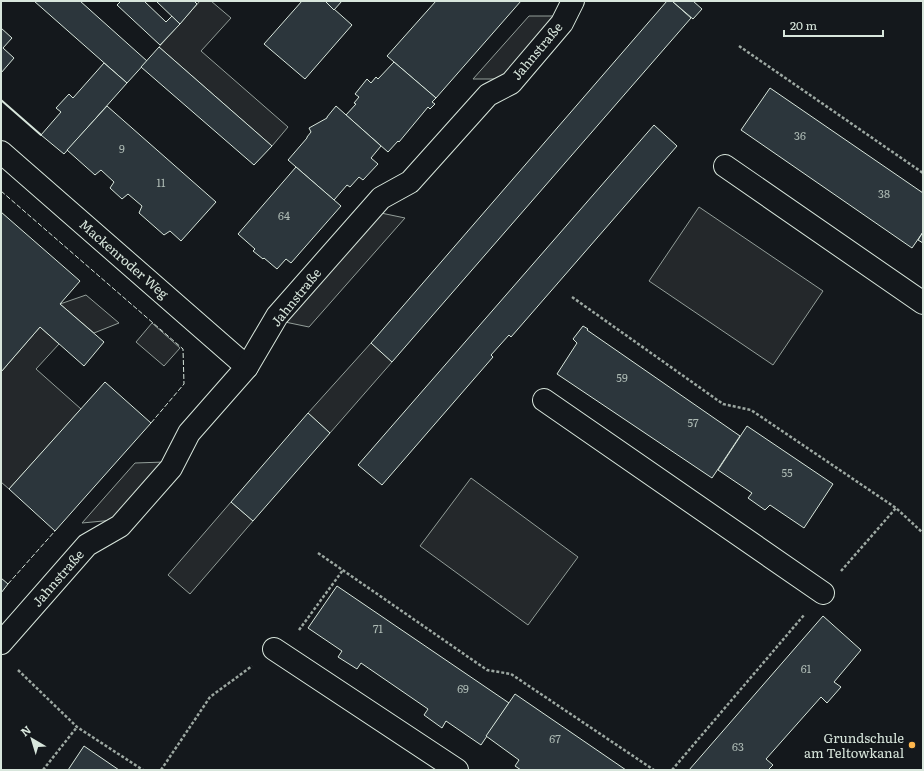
<svg xmlns="http://www.w3.org/2000/svg" width="924" height="771" font-family="Literata,serif">
<style>
.parking{fill:#24282b;stroke:#939e99}
.building{fill:#2c363c;stroke:#d8e6dc}
.lines{fill:none;stroke-linecap:round;stroke-linejoin:round}
.minor-casing{stroke:#d8e6dc;stroke-width:24}
.path{stroke:#9da8a2;stroke-width:2.5;stroke-dasharray:3 2;stroke-linecap:butt}
.minor{stroke:#14181c;stroke-width:22}
.fence{stroke:#d8e6dc;stroke-width:1;stroke-dasharray:5 2;stroke-linecap:butt}
.wall{stroke:#d8e6dc;stroke-width:2}
.poi-dot{fill:#ffb74d;stroke:#14181c;stroke-width:1.5}
.labels{text-anchor:middle;stroke-width:3;stroke-linejoin:round;paint-order:stroke}
.number-label{font-size:11px;fill:#adbab4}
.street-label{font-size:13px;fill:#d8e6dc;stroke:#14181c}
.poi-label{font-size:13px;fill:#d8e6dc;stroke:#14181c;text-anchor:end}
</style>
<rect width="100%" height="100%" fill="#14181c"/>
<!-- parking -->
<g class="parking">
<polygon points="200,1 211,1 231,18 201,51 288,127 272,146 159,47"/>
<polygon points="529,16 558,16 502,79 473,79"/>
<polygon points="699,207 823,291 773,365 649,281"/>
<polygon points="381,213 405,218 309,327 285,322"/>
<polygon points="86,295 119,323 94,333 60,304"/>
<polygon points="152,323 180,348 164,366 136,342"/>
<polygon points="40,327 59,344 36,369 81,409 9,489 1,482 1,372"/>
<polygon points="371,343 392,362 330,433 308,413"/>
<polygon points="165,462 114,520 82,523 135,463"/>
<polygon points="471,478 578,557 528,625 420,546"/>
<polygon points="231,502 253,521 190,594 168,575"/>
</g>
<!-- building -->
<g class="building">
<polygon points="34,1 80,1 147,61 127,83"/>
<polygon points="121,1 144,1 166,22 172,16 180,24 160,45 117,5"/>
<polygon points="156,1 194,1 197,4 180,24"/>
<polygon points="302,1 325,1 352,25 305,79 264,44"/>
<polygon points="325,1 342,1 334,10"/>
<polygon points="436,1 521,1 436,98 387,56"/>
<polygon points="667,1 672,1 691,18 392,362 371,343"/>
<polygon points="672,1 693,1 702,9 693,19"/>
<polygon points="1,28 12,38 3,48 14,58 1,73"/>
<polygon points="159,47 272,146 254,165 141,67"/>
<polygon points="394,62 436,98 432,102 435,104 430,109 428,107 399,142 398,141 388,152 346,115 356,104 354,103 359,97 355,94 367,79 371,83 376,77 378,79"/>
<polygon points="104,63 127,83 64,154 41,135 61,112 56,108 69,94 73,98"/>
<polygon points="770,88 923,193 923,232 912,248 741,130"/>
<polygon points="107,106 216,202 181,241 170,231 164,235 139,213 142,206 128,194 122,199 110,188 114,182 101,170 95,175 67,150"/>
<polygon points="336,106 381,146 371,158 378,164 363,180 359,177 350,187 347,185 334,200 288,160 307,138 307,137 311,132 309,128 327,118 327,117"/>
<polygon points="654,125 677,146 511,337 509,335 491,355 493,357 382,485 358,465"/>
<polygon points="296,167 341,206 291,263 286,259 277,269 264,258 263,259 253,251 255,249 238,234"/>
<polygon points="1,212 80,281 60,304 104,342 84,366 40,327 1,372"/>
<polygon points="923,232 923,243 918,240"/>
<polygon points="583,326 588,329 587,330 740,436 712,478 557,374 577,343 573,339"/>
<polygon points="105,382 151,423 55,531 9,489"/>
<polygon points="308,413 330,433 253,521 231,502"/>
<polygon points="747,426 833,484 804,528 770,505 765,510 748,498 752,493 718,470"/>
<polygon points="1,578 8,584 1,593"/>
<polygon points="337,586 509,703 481,745 446,721 442,728 424,715 428,709 361,663 357,669 338,657 342,651 308,628"/>
<polygon points="823,616 861,650 834,682 841,687 827,703 821,697 766,759 773,765 768,770 689,770"/>
<polygon points="515,694 626,770 521,770 515,766 519,760 486,736"/>
<polygon points="84,746 119,770 68,770"/>
</g>
<g class="lines">
<defs>
<g id="minor">
<polyline points="1,152 247,367"/>
<polyline points="725,166 923,303"/>
<polyline points="544,400 823,593"/>
<polyline points="1,643 87,545 120,526 171,468 189,433 247,367 277,316 381,198 410,182 488,95 511,83 562,23 573,1"/>
<polyline points="274,649 457,770"/>
</g>
</defs>
<!-- minor casing -->
<use href="#minor" class="minor-casing"/>
<!-- path -->
<g class="path">
<polyline points="739,46 923,173"/>
<polyline points="572,297 723,404 751,410 896,508 923,533"/>
<polyline points="318,553 487,670 511,674 654,770"/>
<polyline points="841,571 896,508"/>
<polyline points="299,630 343,570"/>
<polyline points="18,670 77,727 143,770"/>
<polyline points="43,770 77,727"/>
<polyline points="161,770 210,697 252,666"/>
<polyline points="672,770 804,615"/>
</g>
<!-- minor -->
<use href="#minor" class="minor"/>
<!-- fence -->
<g class="fence">
<polyline points="1,191 183,349 184,384 151,423"/>
<polyline points="8,584 55,531"/>
</g>
<!-- wall -->
<polyline class="wall" points="1,100 41,135"/>
</g>
<!-- markers -->
<circle class="poi-dot" cx="912" cy="745" r="4"/>
<g class="labels">
<!-- number labels -->
<g class="number-label">
<text x="800" y="140">36</text>
<text x="122" y="153">9</text>
<text x="161" y="187">11</text>
<text x="884" y="198">38</text>
<text x="284" y="220">64</text>
<text x="622" y="382">59</text>
<text x="693" y="427">57</text>
<text x="787" y="477">55</text>
<text x="378" y="633">71</text>
<text x="806" y="673">61</text>
<text x="463" y="693">69</text>
<text x="555" y="743">67</text>
<text x="738" y="751">63</text>
</g>
<!-- street labels -->
<g class="street-label">
<text transform="translate(537 51) rotate(-50)" y="5">Jahnstraße</text>
<text transform="translate(124 259) rotate(41)" y="5">Mackenroder Weg</text>
<text transform="translate(296 297) rotate(-51)" y="5">Jahnstraße</text>
<text transform="translate(58 578) rotate(-49)" y="5">Jahnstraße</text>
</g>
<!-- poi labels -->
<g class="poi-label">
<text x="904" y="743">Grundschule<tspan x="904" dy="15">am Teltowkanal</tspan></text>
</g>
</g>
<!-- border -->
<rect width="924" height="771" fill="none" stroke="#d8e6dc" stroke-width="4"/>
<!-- north arrow -->
<g transform="translate(32 739) rotate(322)" stroke="#14181c" stroke-width="3" paint-order="stroke">
<path d="M0-3L7 15L0 10L-7 15Z" fill="#d8e6dc"/>
<text y="-6" font-size="11" font-weight="bold" text-anchor="middle" fill="#d8e6dc">N</text>
</g>
<!-- scale -->
<path d="M784 30v6h99v-6" fill="none" stroke="#d8e6dc" stroke-width="2"/>
<text x="790" y="30" font-size="12" fill="#d8e6dc" stroke="#14181c" stroke-width="3" paint-order="stroke">20 m</text>
</svg>
